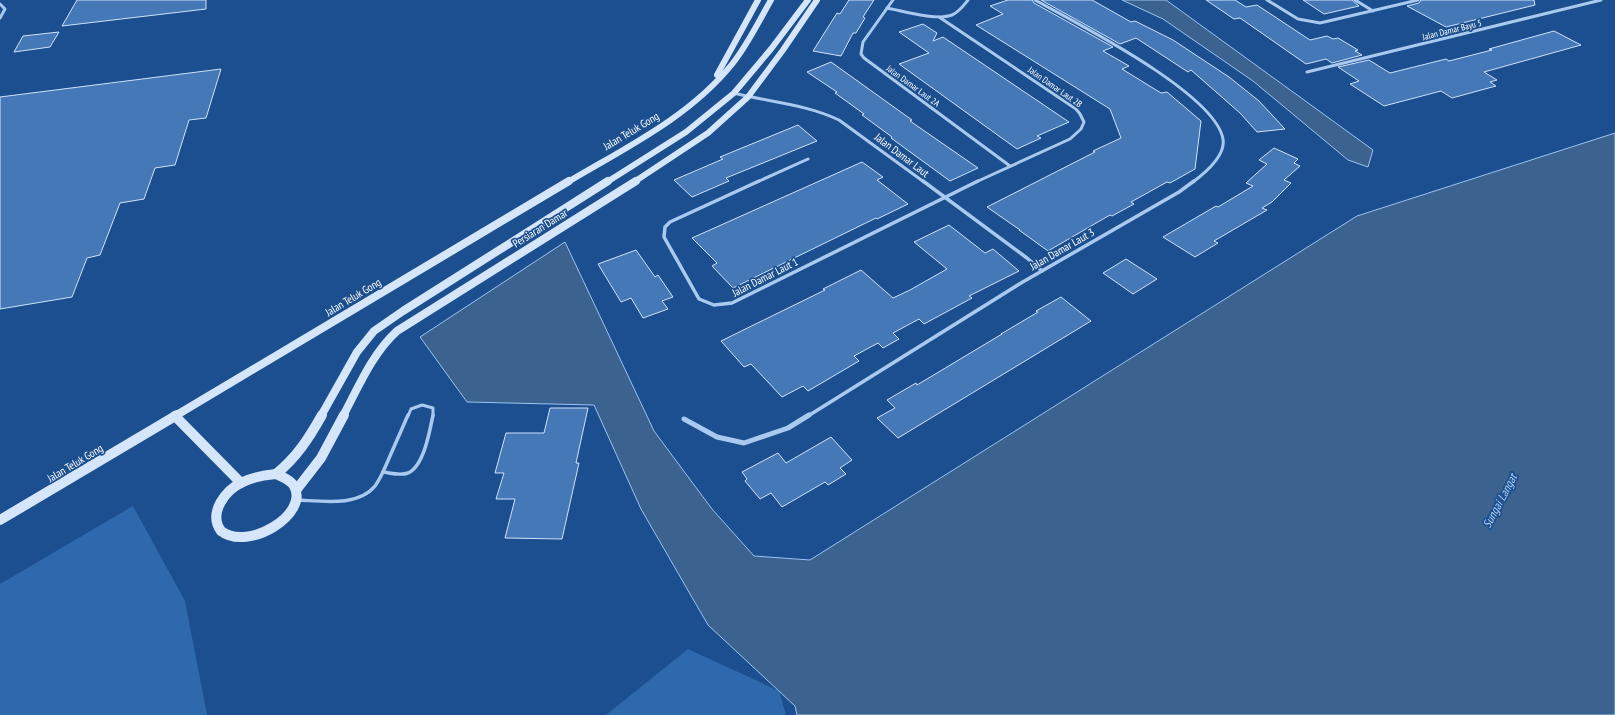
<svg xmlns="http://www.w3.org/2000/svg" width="1615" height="715" font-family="'PT Sans Narrow',sans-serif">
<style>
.green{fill:#2e69ad}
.water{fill:#3c6290;stroke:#9cc4f0}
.building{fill:#4478b7;stroke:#cfe3fa}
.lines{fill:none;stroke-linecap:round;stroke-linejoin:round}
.lane-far1{stroke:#a9c9ee;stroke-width:3}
.lane{stroke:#a9c9ee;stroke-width:3.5}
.street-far2{stroke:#a9c9ee;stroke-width:3}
.street-far1{stroke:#a9c9ee;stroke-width:3.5}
.street{stroke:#a9c9ee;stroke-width:5}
.secondary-far2{stroke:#d6e6fa;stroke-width:6}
.secondary-far1{stroke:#d6e6fa;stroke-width:8}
.secondary{stroke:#d6e6fa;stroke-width:10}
.labels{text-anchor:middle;stroke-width:3.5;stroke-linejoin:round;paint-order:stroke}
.far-street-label{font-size:9px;fill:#fff;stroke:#1b4f8f}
.street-label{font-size:11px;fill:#fff;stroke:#1b4f8f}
.water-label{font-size:12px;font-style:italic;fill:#b5d3f5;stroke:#1b4f8f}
</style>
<rect width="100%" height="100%" fill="#1b4f8f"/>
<!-- green -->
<g class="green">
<polygon points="133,506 185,601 207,715 0,715 0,584"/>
<polygon points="688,649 779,691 786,715 606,715"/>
</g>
<!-- water -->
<g class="water">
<polygon points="1122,0 1166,0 1373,150 1368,167 1348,160 1253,81 1163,19"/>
<polygon points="1615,133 1615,715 797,715 795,706 708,625 641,509 594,405 467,402 420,337 565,242 654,431 712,509 754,556 810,560 1357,216"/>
</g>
<!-- building -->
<g class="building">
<polygon points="77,0 206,0 206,9 62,26"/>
<polygon points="849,0 874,0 863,17 865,18 856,33 853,33 841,56 813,51 837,13 840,14"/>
<polygon points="1008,0 1032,0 1034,3 1113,47 1103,51 1129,66 1122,69 1161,93 1167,92 1201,121 1195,169 1170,183 1167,182 1131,202 1134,204 1112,216 1110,215 1048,251 1019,230 1020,230 987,207 1095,152 1093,151 1121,138 1110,109 976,25 1003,14 990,6"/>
<polygon points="1041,0 1092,0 1131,22 1135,21 1173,40 1229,77 1259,101 1285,129 1257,132 1240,113 1191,70 1188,72 1136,38 1120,44"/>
<polygon points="1206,0 1235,0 1246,7 1257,5 1310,40 1327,36 1333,39 1338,38 1358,50 1355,51 1362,55 1332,63 1326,59 1306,64 1240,18 1234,19"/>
<polygon points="1303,0 1352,0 1359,6 1324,14"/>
<polygon points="1421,0 1534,0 1535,5 1446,27 1407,6 1419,3"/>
<polygon points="923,24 937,33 933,41 943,37 1069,122 1037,136 1041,138 1017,149 899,64 929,53 899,32"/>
<polygon points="1554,31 1581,45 1484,72 1497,80 1490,82 1496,86 1452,98 1441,91 1384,106 1350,84 1359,81 1338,67 1369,60 1390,73 1446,59 1449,61 1492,50 1489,49"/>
<polygon points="59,32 50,47 14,52 23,36"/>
<polygon points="831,62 912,120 910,121 978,168 950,181 891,138 892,137 862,115 864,114 835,93 837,92 807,72"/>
<polygon points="221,69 206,118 189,120 175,165 155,168 144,199 120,203 100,255 87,258 72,297 0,309 0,97"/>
<polygon points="798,125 817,141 726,178 729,181 692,197 674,180 723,159 720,157"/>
<polygon points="1274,148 1298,159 1294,163 1300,166 1284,180 1291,183 1272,202 1262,208 1267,210 1214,241 1218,243 1195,257 1163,237 1216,206 1218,207 1253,186 1246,183 1267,164 1259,160"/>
<polygon points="862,162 883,177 877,180 908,204 877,219 876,218 733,288 712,266 717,263 692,238"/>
<polygon points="949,225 985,253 993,249 1019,271 969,296 972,298 924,324 919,319 893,333 899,339 883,348 878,343 854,356 859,361 808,391 803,386 782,397 751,364 744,367 721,341 825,290 823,289 861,270 893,298 910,290 947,269 914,242"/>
<polygon points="636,250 655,277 658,275 673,297 662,301 668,309 643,318 631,298 621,302 598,264"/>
<polygon points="1126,259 1157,279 1133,294 1103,273"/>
<polygon points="1061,297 1091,321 898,438 877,418 895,408 887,400 916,383 917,385 1002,334 1001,334 1038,312 1036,311"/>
<polygon points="550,408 588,408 576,463 579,463 562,539 505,538 515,499 496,499 504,473 495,473 506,433 544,433"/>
<polygon points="831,437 852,460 840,468 846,474 828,485 825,482 782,507 771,493 760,499 745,481 747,479 742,472 778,453 786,463"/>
</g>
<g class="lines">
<!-- lane-far1 -->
<polyline class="lane-far1" points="408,416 411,409 422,405 433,408 433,416"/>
<!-- lane -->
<g class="lane">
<path d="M383,472C391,473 400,476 408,473C424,466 430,430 433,415"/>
<polyline points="383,472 408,415"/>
<path d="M298,500C322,501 358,507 375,486C378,482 381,476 383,472"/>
</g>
<!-- street-far2 -->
<g class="street-far2">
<polyline points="893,0 863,42 861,54 864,58 1010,166"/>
<path d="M1035,0C1076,23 1215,93 1223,139C1226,156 1205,173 1193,182"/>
<polyline points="1267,0 1298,19 1320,23 1418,0"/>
<polyline points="1355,0 1373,11"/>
<polyline points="0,4 5,9 0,18"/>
<path d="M887,8C903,11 937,21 952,15C959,12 964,5 968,0"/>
<polyline points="939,17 1076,109 1080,114 1084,122 1081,129 1070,139 976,182"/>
<polyline points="1307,72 1601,0"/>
<path d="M734,93C769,102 805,104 839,120L924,182"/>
<polyline points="757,182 808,159"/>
</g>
<!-- street-far1 -->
<g class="street-far1">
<polyline points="759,181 670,222 665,227 664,237 699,299 714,305 732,303 978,181"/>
<polyline points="923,181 1027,258 1042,271"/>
<polyline points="808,416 1021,283 1179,192 1194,181"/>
</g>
<!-- street -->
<polyline class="street" points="684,419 717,437 744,443 788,428 809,415"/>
<!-- secondary-far2 -->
<g class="secondary-far2">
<polyline points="717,75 758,0"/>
<path d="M568,182C625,148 690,117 733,63C748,44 759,21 771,0"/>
<polyline points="607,182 686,132 734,93 771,49 808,0"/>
<polyline points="634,182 708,133 748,97 783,50 817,0"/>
</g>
<!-- secondary-far1 -->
<g class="secondary-far1">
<polyline points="175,416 569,181"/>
<polyline points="321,416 357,352 374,331 403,311 608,181"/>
<path d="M343,416C359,386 372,354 397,331L636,181"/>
</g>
<!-- secondary -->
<g class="secondary">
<polyline points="175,416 241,483"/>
<path d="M276,474C297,457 309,438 322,415"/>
<path d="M276,474C282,477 290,479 294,486C310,514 248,552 221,531C208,513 225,490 243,482C253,477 265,475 276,474Z"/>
<polyline points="297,489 321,458 344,415"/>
<polyline points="0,520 177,415"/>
</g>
</g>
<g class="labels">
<!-- far-street labels -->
<g class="far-street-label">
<text transform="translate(1452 30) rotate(-14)" y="3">Jalan Damar Bayu 5</text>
<text transform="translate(913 86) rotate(36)" y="3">Jalan Damar Laut 2A</text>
<text transform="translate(1055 87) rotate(35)" y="3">Jalan Damar Laut 2B</text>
</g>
<!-- street labels -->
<g class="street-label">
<text transform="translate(631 131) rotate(-31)" y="4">Jalan Teluk Gong</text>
<text transform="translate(902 155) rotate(37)" y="4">Jalan Damar Laut</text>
<text transform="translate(540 228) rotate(-32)" y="4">Persiaran Damar</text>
<text transform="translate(1062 249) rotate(-30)" y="4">Jalan Damar Laut 3</text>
<text transform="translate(765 277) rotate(-27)" y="4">Jalan Damar Laut 1</text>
<text transform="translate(353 297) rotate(-31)" y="4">Jalan Teluk Gong</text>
<text transform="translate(75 463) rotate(-31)" y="4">Jalan Teluk Gong</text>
</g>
<!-- water labels -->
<g class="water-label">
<text transform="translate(1500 501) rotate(-62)" y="4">Sungai Langat</text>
</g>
</g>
</svg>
